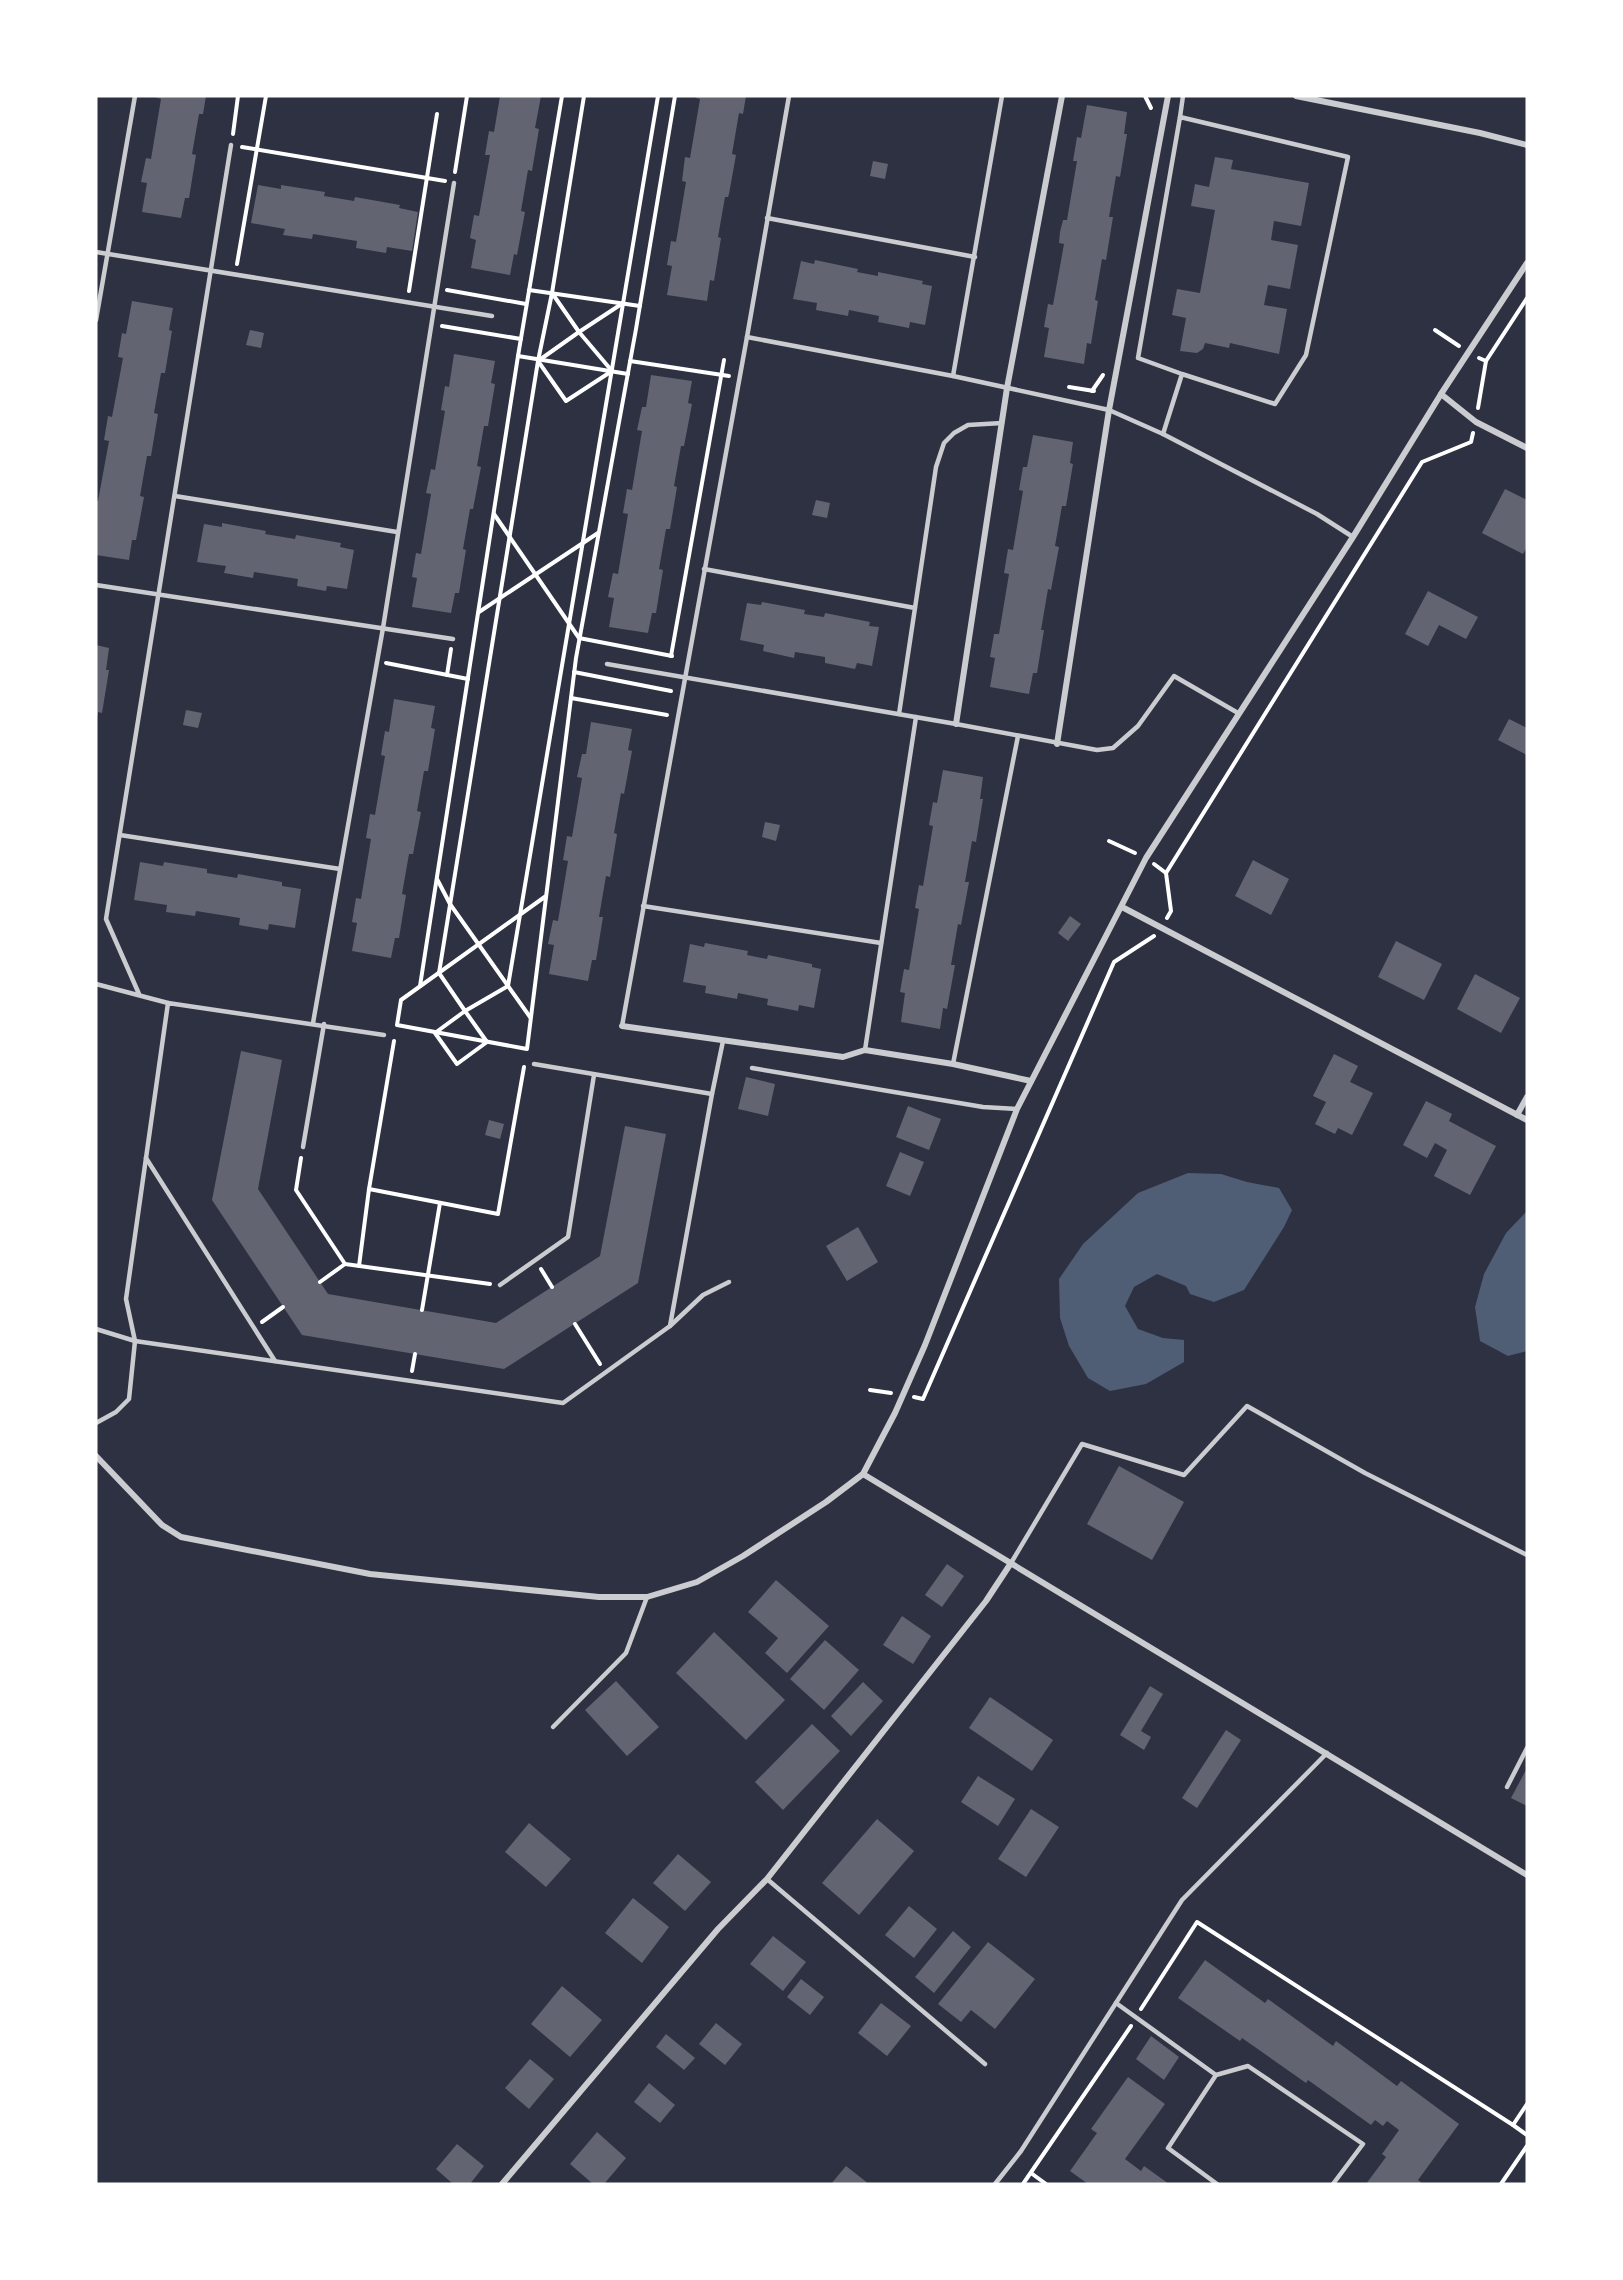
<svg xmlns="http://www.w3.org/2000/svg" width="1623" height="2280" font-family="Rubik,sans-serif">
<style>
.water{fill:#4f5d75}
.building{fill:#626471}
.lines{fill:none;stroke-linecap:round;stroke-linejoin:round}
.path{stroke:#fff;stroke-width:4}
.service{stroke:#caccd0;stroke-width:4.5}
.minor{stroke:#caccd0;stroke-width:6}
</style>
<rect width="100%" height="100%" fill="#2d3142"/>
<!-- water -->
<g class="water">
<polygon points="1188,1173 1221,1174 1247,1182 1279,1188 1292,1210 1284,1227 1244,1290 1214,1302 1190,1294 1186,1286 1157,1274 1134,1287 1125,1306 1138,1329 1163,1338 1184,1340 1184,1362 1146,1384 1110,1391 1088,1378 1069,1346 1060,1318 1059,1279 1083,1244 1138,1193"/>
<polygon points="1527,1211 1527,1351 1508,1356 1480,1341 1475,1307 1484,1274 1506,1233"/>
</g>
<!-- building -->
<g class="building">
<polygon points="152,96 206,96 203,114 199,114 192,154 196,155 189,198 185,198 181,218 142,212 147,183 141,182 146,158 151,159 161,99"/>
<polygon points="500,96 541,96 535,128 539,129 532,171 528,170 521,211 525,212 517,255 514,254 510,275 471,268 476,240 470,238 474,215 479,216 490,155 485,155 489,131 494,132"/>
<polygon points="696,96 746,96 743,114 739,113 732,154 736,155 729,194 728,197 725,197 718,237 721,238 714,281 710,280 707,301 667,295 672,266 667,265 671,241 676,242 686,182 682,181 685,157 690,158 700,99 696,98"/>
<polygon points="1087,105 1127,112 1124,134 1127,134 1120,177 1116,176 1109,217 1113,217 1106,260 1102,259 1095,300 1098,301 1091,344 1087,343 1084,364 1044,357 1049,328 1044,327 1048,304 1053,305 1064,244 1059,243 1060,232 1063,220 1067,220 1077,161 1073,161 1077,137 1081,138"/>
<polygon points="1215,157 1233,160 1231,169 1309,183 1301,226 1274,221 1271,240 1298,245 1290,289 1268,285 1264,305 1287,309 1279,354 1230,343 1229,348 1205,343 1203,349 1197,353 1180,351 1186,318 1172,315 1177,289 1200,293 1215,210 1191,206 1195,184 1209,187"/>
<polygon points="873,161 888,164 885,179 870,176"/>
<polygon points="258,185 281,189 281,185 325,192 324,196 354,201 355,197 400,205 399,208 418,212 412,251 387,247 386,253 356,248 357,241 313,234 312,239 283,235 285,229 251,223"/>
<polygon points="815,260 858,269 857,272 878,276 878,272 923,281 922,284 932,286 925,325 910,322 909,328 878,322 879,316 849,310 848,316 816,310 817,303 793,299 801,261 814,264"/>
<polygon points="132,301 173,308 169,330 172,331 165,373 161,373 154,413 158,414 151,456 147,456 140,496 144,497 136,540 132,540 129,560 96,555 96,501 98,501 109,441 104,440 108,416 112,417 123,358 118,357 122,333 126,334"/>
<polygon points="250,330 264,333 261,348 246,345"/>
<polygon points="454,354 495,361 491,383 495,384 488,426 484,426 477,466 481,467 473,509 470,509 463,549 466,550 459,593 455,593 451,613 412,607 417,578 412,577 416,553 421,554 431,494 426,493 431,469 435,470 445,411 441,410 445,386 449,387"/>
<polygon points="651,375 692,381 688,403 692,404 684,446 681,446 674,486 677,487 670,529 666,529 659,569 663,570 656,613 652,613 648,633 609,627 614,598 608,597 613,573 618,574 628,514 623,513 627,489 632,490 642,431 637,430 642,407 646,407"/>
<polygon points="1033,435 1073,442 1070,463 1073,464 1066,506 1062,506 1055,546 1059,547 1051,590 1048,589 1041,630 1044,630 1037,673 1033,673 1029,694 990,687 995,658 990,657 994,634 999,634 1009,574 1004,573 1008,549 1013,550 1023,491 1019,490 1023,467 1027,467"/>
<polygon points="1505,489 1527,500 1527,547 1523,554 1482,533"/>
<polygon points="816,500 830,503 827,518 812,515"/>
<polygon points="222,523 266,531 265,534 295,539 296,535 341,543 340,547 354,550 347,589 327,586 326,591 297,586 298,579 254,572 253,578 224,573 226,566 197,562 204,524 222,527"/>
<polygon points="1428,591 1478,617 1466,639 1439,625 1428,646 1405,634"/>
<polygon points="762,602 805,610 804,614 824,617 825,613 870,622 869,626 879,627 872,666 857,663 855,669 825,663 825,657 795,652 794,658 763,651 764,645 740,640 747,603 761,605"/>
<polygon points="96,645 109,648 106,670 109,670 102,713 98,712 97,717"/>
<polygon points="394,699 435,706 431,728 435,729 428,771 424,771 417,811 421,812 413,854 409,854 402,894 406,895 399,938 395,938 391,958 352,951 357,923 352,922 356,898 361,899 371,839 366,838 370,814 375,815 385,756 381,755 385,731 389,732"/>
<polygon points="186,710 202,713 198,728 183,725"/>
<polygon points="1509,719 1527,728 1527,755 1498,740"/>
<polygon points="591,722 632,729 628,750 632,751 624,794 621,793 614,833 617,834 610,877 606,876 599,917 603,917 596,960 592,960 588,981 549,974 554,945 548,944 553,920 558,921 568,861 563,860 567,836 572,837 582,778 577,777 582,754 586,754"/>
<polygon points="943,770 983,777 980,799 983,799 976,842 972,841 965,882 969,882 961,925 958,924 951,965 955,965 947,1009 943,1008 940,1029 901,1022 905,993 900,992 904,969 909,970 919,909 915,908 919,885 923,886 933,826 929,825 933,802 937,803"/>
<polygon points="765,822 780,825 776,841 762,837"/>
<polygon points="1253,860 1289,879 1271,915 1235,896"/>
<polygon points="140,862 163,866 164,862 207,869 207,873 237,878 238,874 282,882 282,886 301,889 295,928 269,924 268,930 239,925 240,918 196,911 195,916 166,912 167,905 134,900"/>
<polygon points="1070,916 1081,924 1068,941 1058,933"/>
<polygon points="1396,941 1442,964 1424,1000 1378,977"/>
<polygon points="705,943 748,951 747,955 767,959 768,955 812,964 812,967 821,969 814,1008 799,1005 798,1011 767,1005 768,999 738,993 737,999 705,993 706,986 683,982 690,944 704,947"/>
<polygon points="1475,974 1520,998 1501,1033 1457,1009"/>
<polygon points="241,1051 282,1060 258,1189 328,1294 496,1323 600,1256 625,1126 666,1134 638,1283 504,1369 302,1335 212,1200"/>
<polygon points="1334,1054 1358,1066 1350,1082 1373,1093 1352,1135 1338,1128 1335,1134 1315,1124 1326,1102 1313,1096"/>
<polygon points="746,1077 775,1084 768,1116 738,1109"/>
<polygon points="1426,1101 1452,1114 1449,1121 1496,1146 1470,1195 1434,1176 1447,1150 1435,1143 1427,1158 1403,1145"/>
<polygon points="908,1106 941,1119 929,1150 896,1137"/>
<polygon points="489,1120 504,1124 500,1139 485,1135"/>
<polygon points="900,1152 924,1162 910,1196 886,1186"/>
<polygon points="858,1227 878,1262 847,1281 826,1246"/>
<polygon points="1119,1466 1184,1502 1152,1560 1087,1524"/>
<polygon points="947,1564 964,1576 942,1607 925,1595"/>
<polygon points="776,1580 829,1626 787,1673 765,1653 778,1638 748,1612"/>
<polygon points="902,1616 931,1636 913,1664 883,1645"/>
<polygon points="714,1632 785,1700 746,1740 676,1673"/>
<polygon points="825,1640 859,1670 824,1710 790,1679"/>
<polygon points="616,1681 659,1727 627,1756 585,1710"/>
<polygon points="863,1682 883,1701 851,1736 831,1716"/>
<polygon points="1150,1686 1163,1694 1141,1731 1151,1737 1144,1750 1120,1735"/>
<polygon points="990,1697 1053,1740 1032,1771 969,1728"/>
<polygon points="812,1724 840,1751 783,1810 755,1782"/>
<polygon points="1226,1730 1241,1740 1197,1808 1182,1798"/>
<polygon points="1527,1768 1527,1806 1511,1798"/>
<polygon points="978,1776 1015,1799 998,1826 961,1802"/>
<polygon points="1031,1809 1059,1827 1026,1877 998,1859"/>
<polygon points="877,1819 914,1851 859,1915 822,1883"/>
<polygon points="529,1823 571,1859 546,1887 505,1852"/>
<polygon points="678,1854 711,1882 685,1911 653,1883"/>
<polygon points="633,1898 669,1927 642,1963 605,1933"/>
<polygon points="909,1906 937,1929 914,1958 885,1935"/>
<polygon points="953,1931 971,1947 934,1993 915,1977"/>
<polygon points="773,1936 806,1962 783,1991 750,1964"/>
<polygon points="988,1942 1035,1979 995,2029 971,2010 961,2022 938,2004"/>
<polygon points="1205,1960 1265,2003 1268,1999 1333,2046 1336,2041 1397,2086 1401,2081 1459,2124 1418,2180 1423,2184 1366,2184 1386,2157 1382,2154 1399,2130 1387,2121 1383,2126 1375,2120 1371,2125 1308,2080 1306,2083 1242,2038 1240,2041 1178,1998"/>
<polygon points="801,1979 824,1997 810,2015 787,1997"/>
<polygon points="562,1986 602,2020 570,2057 531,2024"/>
<polygon points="881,2003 911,2026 887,2056 858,2033"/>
<polygon points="716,2023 742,2044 725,2065 699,2044"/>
<polygon points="666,2034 695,2058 684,2070 656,2047"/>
<polygon points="1151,2036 1179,2057 1164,2080 1136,2059"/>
<polygon points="530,2059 554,2079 529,2109 505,2088"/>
<polygon points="1128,2077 1165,2104 1125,2159 1141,2171 1144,2166 1169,2184 1088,2184 1070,2171 1097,2133 1091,2129"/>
<polygon points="649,2083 675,2105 660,2123 634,2102"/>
<polygon points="597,2132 626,2158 604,2184 593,2184 570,2164"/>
<polygon points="457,2144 484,2166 470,2184 453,2184 436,2169"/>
<polygon points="846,2166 869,2184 831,2184"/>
</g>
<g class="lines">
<!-- path -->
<g class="path">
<polyline points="584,96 552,293 538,361 439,973 465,1011 508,986 658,96"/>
<polyline points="1145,96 1151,108"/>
<polyline points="233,134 238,96"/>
<polyline points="242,147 445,181"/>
<polyline points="455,172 467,96"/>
<polyline points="237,264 266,96"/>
<polyline points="447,290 526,304"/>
<polyline points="529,290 640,306"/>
<polyline points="409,291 437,114"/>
<polyline points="552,293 579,332 623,303"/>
<polyline points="442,326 521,339"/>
<polyline points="1435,330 1459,346"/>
<polygon points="579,332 612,371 566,401 538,361"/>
<polyline points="518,356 628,374"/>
<polyline points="630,361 729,376"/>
<polyline points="1486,361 1527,298"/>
<polyline points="1069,387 1094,391"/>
<polyline points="1092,391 1103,375"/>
<polyline points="1478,408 1486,361 1479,358"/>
<polyline points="494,514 579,638 672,656"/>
<polyline points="479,612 598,533"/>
<polyline points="671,656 724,360"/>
<polyline points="386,663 468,679"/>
<polyline points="574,672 671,691"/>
<polyline points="447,675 451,649"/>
<polyline points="571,698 667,715"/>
<polyline points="1109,841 1135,853"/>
<polyline points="1154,864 1166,873"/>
<polyline points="437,879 450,904 530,1017"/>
<polyline points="546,896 401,1000 397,1025 527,1049 576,658 636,329 675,96"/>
<polyline points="1167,918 1171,911 1166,873 1422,462 1471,442 1473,433"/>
<polyline points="420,986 518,356 562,96"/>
<polygon points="465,1011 487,1042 457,1064 435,1033"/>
<polyline points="394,1041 369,1189 498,1214 524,1067"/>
<polyline points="301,1158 296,1190 345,1264 490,1284"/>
<polyline points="359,1266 369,1189"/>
<polyline points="541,1269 552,1287"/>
<polyline points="320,1282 345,1264"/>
<polyline points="422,1310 440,1203"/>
<polyline points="262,1322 283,1307"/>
<polyline points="575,1324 600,1364"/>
<polyline points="412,1371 415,1354"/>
<polyline points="870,1390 891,1393"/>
<polyline points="914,1397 923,1399 1114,962 1154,936"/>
<polyline points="1141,2009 1197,1922 1513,2125"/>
<polyline points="1527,2104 1513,2125 1527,2135"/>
<polyline points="1031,2173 1046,2184"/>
<polyline points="1023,2184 1131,2026"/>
<polyline points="1501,2184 1527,2146"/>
</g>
<!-- service -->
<g class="service">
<polyline points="789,96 747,337 953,376 1109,410 1163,434 1317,514 1353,537"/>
<polyline points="1180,117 1183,96"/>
<polyline points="767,218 975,257"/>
<polyline points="96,252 492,316"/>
<polyline points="96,320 135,96"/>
<polyline points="953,376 1002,96"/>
<polyline points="1163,434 1182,374 1275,404 1306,355 1348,157 1180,117 1138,358 1182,374"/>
<polyline points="175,496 397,532"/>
<polyline points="704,569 915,608 899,714"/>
<polyline points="96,585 453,639"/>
<polyline points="915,608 936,467 944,443 954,433 968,425 1002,423"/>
<polyline points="607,664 956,724 1097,750 1113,748 1138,726 1174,676 1238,713"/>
<polyline points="120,835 340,869"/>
<polyline points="643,906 881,943"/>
<polyline points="96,984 168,1003"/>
<polyline points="139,994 106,919 231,145"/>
<polyline points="313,1023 383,628 454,183"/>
<polyline points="622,1026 747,337"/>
<polyline points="865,1050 916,717"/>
<polyline points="534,1064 712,1094 723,1041"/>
<polyline points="953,1064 1018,736"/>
<polyline points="752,1068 983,1107 1017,1109"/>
<polyline points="303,1147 324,1024"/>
<polyline points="146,1158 275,1361"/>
<polyline points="500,1285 568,1237 594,1075"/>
<polyline points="670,1326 703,1295 729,1282"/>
<polyline points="96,1329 135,1341 563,1403 670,1326 712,1094"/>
<polyline points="96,1423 116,1412 129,1399 135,1341 126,1299 168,1003 384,1035"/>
<polyline points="1011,1563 1082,1444 1184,1475 1247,1406 1365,1473 1527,1555"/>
<polyline points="553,1727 626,1653 647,1597"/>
<polyline points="1507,1787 1527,1748"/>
<polyline points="767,1879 985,2064"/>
<polyline points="1116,2003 1216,2075"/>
<polyline points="995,2184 1021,2151 1182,1900 1327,1753"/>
<polyline points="1217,2184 1168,2148 1216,2075 1248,2066 1363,2144 1333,2184"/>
</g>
<!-- minor -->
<g class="minor">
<polyline points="1296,96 1480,133 1527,145"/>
<polyline points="1441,394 1476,422 1527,448"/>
<polyline points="956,724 1007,388 1062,96"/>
<polyline points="1057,744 1109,410 1168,96"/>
<polyline points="1122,907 1527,1120"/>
<polyline points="622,1026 843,1057 865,1050 953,1064 1031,1081"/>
<polyline points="1517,1115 1527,1097"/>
<polyline points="96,1456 162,1525 181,1537 370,1574 599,1597 647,1597 697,1582 743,1556 826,1502 863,1474 895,1413 925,1345 1017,1109 1146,858 1353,537 1441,394 1527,263"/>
<polyline points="863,1474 1527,1875"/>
<polyline points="502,2184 718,1929 767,1879 986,1601 1011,1563"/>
</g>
</g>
<!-- border -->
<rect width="1623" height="2280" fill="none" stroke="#ffffff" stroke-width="195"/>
</svg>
